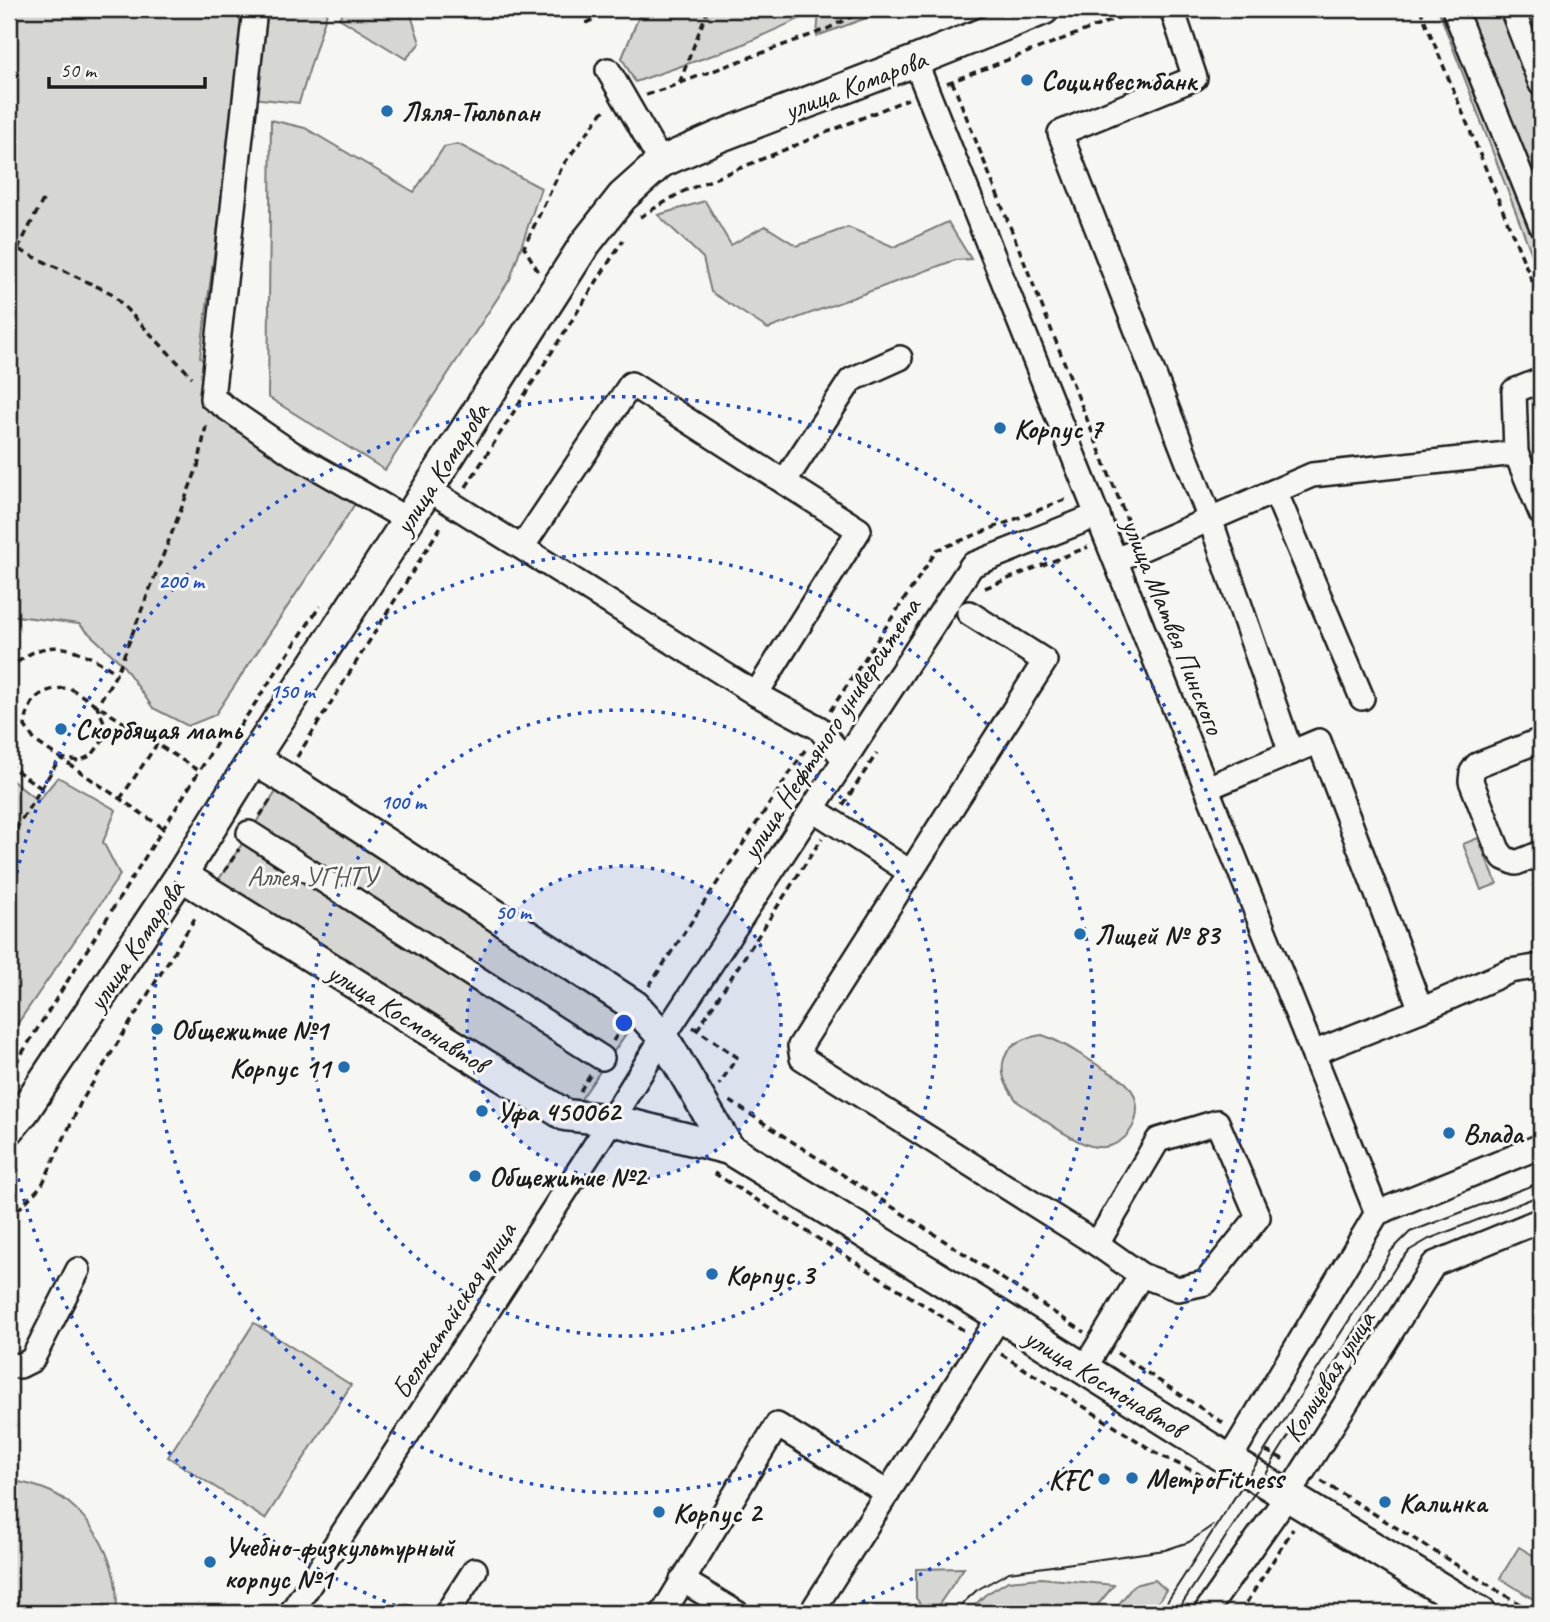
<svg xmlns="http://www.w3.org/2000/svg" width="1550" height="1622" font-family="Caveat,sans-serif">
<style>
.green{fill:#d6d6d2;stroke:#797977;stroke-width:2}
.lines{fill:none;stroke-linecap:round;stroke-linejoin:round}
.minor-casing{stroke:#1c1c1c;stroke-width:28}
.major-casing{stroke:#1c1c1c;stroke-width:35}
.path{stroke:#1c1c1c;stroke-width:3.5;stroke-dasharray:7 5;stroke-linecap:butt}
.minor{stroke:#f6f6f2;stroke-width:23}
.major{stroke:#f6f6f2;stroke-width:30}
.tram{stroke:#1c1c1c;stroke-width:2}
.ring{fill:none;stroke:#1d4ed8;stroke-width:3.5;stroke-dasharray:3.5 7}
.poi-dot{fill:#1f6fb2;stroke:#f6f6f2;stroke-width:2.5}
.labels{text-anchor:middle;stroke-width:6;stroke-linejoin:round;paint-order:stroke}
.poi-label{font-size:28px;font-weight:bold;fill:#1c1c1c;stroke:#f6f6f2;text-anchor:start}
.street-label{font-size:28px;fill:#1c1c1c;stroke:#f6f6f2}
.park-label{font-size:28px;fill:#545453;stroke:#f6f6f2}
.centre{fill:#1d4ed8;stroke:#f6f6f2;stroke-width:3.5}
.ring-label{font-size:21px;text-anchor:middle;font-weight:bold;fill:#1d4ed8;stroke:#f6f6f2;stroke-width:6;stroke-linejoin:round;paint-order:stroke}
</style>
<rect width="100%" height="100%" fill="#f6f6f2"/>
<filter id="ink" filterUnits="userSpaceOnUse"><feTurbulence type="fractalNoise" baseFrequency=".0143" numOctaves="2"/><feDisplacementMap in="SourceGraphic" scale="14" xChannelSelector="R" yChannelSelector="G"/><feConvolveMatrix kernelMatrix="1 2 1 2 8 2 1 2 1" color-interpolation-filters="sRGB"/></filter>
<g filter="url(#ink)">
<!-- green -->
<g class="green">
<polygon points="9,9 255,9 231,132 200,357 283,460 306,477 360,496 324,552 215,715 188,726 153,708 122,664 79,624 9,615"/>
<polygon points="258,9 328,9 299,103 252,98"/>
<polygon points="345,9 409,9 420,43 406,59 339,18"/>
<polygon points="653,9 891,9 817,36 819,10 739,46 635,82 622,58 639,16 651,13"/>
<polygon points="1438,9 1541,9 1541,278"/>
<polygon points="271,120 305,128 414,192 444,147 458,144 541,188 510,279 385,470 268,397"/>
<polygon points="705,201 731,245 765,226 797,246 848,227 894,247 948,222 971,259 955,260 768,329 711,292 703,258 658,215"/>
<polygon points="58,777 116,810 103,842 120,875 9,1036 9,778 38,801"/>
<polygon points="285,778 641,1012 579,1102 565,1115 210,893"/>
<polygon points="1478,838 1497,884 1481,890 1463,844"/>
<path d="M1042,1035C1063,1042 1081,1055 1099,1066C1107,1071 1118,1076 1126,1083C1152,1109 1128,1155 1091,1146C1069,1140 1038,1115 1018,1102C991,1070 1000,1041 1042,1035Z"/>
<polygon points="254,1323 351,1385 265,1519 168,1457"/>
<path d="M9,1480C30,1484 52,1489 69,1503C100,1529 121,1572 116,1613H9Z"/>
<polygon points="1519,1547 1541,1560 1541,1604 1500,1578"/>
<polygon points="964,1568 933,1613 926,1613 916,1598 916,1569"/>
<polygon points="1041,1578 1114,1585 1091,1613 967,1613 985,1595 1008,1581"/>
<polygon points="1155,1580 1166,1590 1151,1613 1112,1613 1134,1585"/>
</g>
<g class="lines">
<defs>
<g id="minor">
<polyline points="255,9 212,398 293,454 408,520"/>
<polyline points="1172,9 1195,78 1060,133 1210,519 1291,753"/>
<polyline points="1454,9 1541,225"/>
<polyline points="1512,9 1541,84"/>
<polyline points="915,61 1377,1213"/>
<polyline points="608,70 661,162"/>
<polyline points="1541,380 1514,391 1516,453 1541,513"/>
<polyline points="784,482 851,380 900,358"/>
<polyline points="428,489 756,694 819,728 844,759"/>
<polyline points="1275,491 1362,698"/>
<polyline points="522,547 631,384 859,530 756,694"/>
<polyline points="1116,560 1312,475 1516,453"/>
<polyline points="969,613 1045,661 800,1046 802,1058 1097,1244 1141,1275"/>
<polyline points="1541,740 1477,765 1472,772 1471,781 1498,850 1504,858 1516,863 1541,853"/>
<polyline points="1207,788 1319,741 1421,1010 1313,1053"/>
<polyline points="813,809 910,872"/>
<polyline points="249,833 602,1058"/>
<polyline points="1421,1010 1510,971 1541,966"/>
<polyline points="9,1365 20,1366 32,1360 78,1270"/>
<polyline points="1084,1369 1141,1275 1178,1289 1205,1283 1258,1217 1217,1122 1158,1140 1097,1244"/>
<polyline points="1229,1460 1377,1213 1541,1146"/>
<polyline points="682,1580 737,1613"/>
<polyline points="291,1613 600,1138 663,1037 972,565 1098,515"/>
<polyline points="447,1613 475,1570"/>
<polyline points="663,1613 777,1425 888,1493"/>
<polyline points="811,1613 1000,1316"/>
<polyline points="1205,1613 1288,1495 1434,1264 1541,1220"/>
</g>
<g id="major">
<polyline points="253,759 285,778 635,1006 663,1037 729,1149"/>
<polyline points="181,875 565,1115 612,1120 729,1149 1000,1316 1229,1460 1481,1613"/>
<polyline points="9,1129 24,1111 181,875 262,745 408,520 585,244 622,197 661,162 718,137 915,61 1044,9"/>
</g>
</defs>
<!-- minor casing -->
<use href="#minor" class="minor-casing"/>
<!-- major casing -->
<use href="#major" class="major-casing"/>
<!-- path -->
<g class="path">
<polyline points="1420,9 1541,303"/>
<polyline points="586,23 614,9"/>
<polyline points="952,81 1132,532"/>
<polyline points="680,83 827,29 866,9"/>
<polyline points="947,83 1142,9"/>
<polyline points="646,95 679,84 708,9"/>
<polyline points="640,217 682,192 908,99"/>
<polyline points="9,245 111,293 192,377"/>
<polyline points="18,249 45,196"/>
<polyline points="538,271 524,247 563,165 605,109"/>
<polyline points="466,487 623,240"/>
<polyline points="985,588 1088,547"/>
<path d="M9,671C13,665 19,661 25,657C57,635 89,655 117,673"/>
<polyline points="830,711 937,550 1069,498"/>
<polyline points="297,757 443,523"/>
<polyline points="9,761 13,768 41,788"/>
<polyline points="120,799 157,744"/>
<polyline points="843,805 877,753"/>
<polyline points="260,816 271,799"/>
<path d="M163,828L35,741L25,726C29,697 41,688 70,688L199,771"/>
<polyline points="9,840 60,758 79,761 92,755 104,739 105,724 97,706 117,673 198,466 207,421"/>
<polyline points="224,872 239,849"/>
<polyline points="649,986 807,747"/>
<polyline points="693,1027 737,1057 719,1085"/>
<polyline points="697,1030 822,838"/>
<polyline points="613,1041 622,1027"/>
<polyline points="9,1074 220,738 238,729 320,606"/>
<polyline points="580,1091 591,1074"/>
<polyline points="730,1101 1084,1332"/>
<polyline points="714,1173 965,1331"/>
<polyline points="9,1219 42,1185 81,1102 197,915"/>
<polyline points="1117,1353 1225,1424"/>
<polyline points="1001,1354 1158,1454 1207,1478"/>
<polyline points="1266,1451 1285,1460"/>
<polyline points="1321,1481 1534,1613"/>
<polyline points="1240,1613 1293,1529"/>
</g>
<!-- minor -->
<use href="#minor" class="minor"/>
<!-- major -->
<use href="#major" class="major"/>
<!-- tram -->
<g class="tram">
<polyline points="957,1613 964,1602 977,1590 1009,1572 1165,1550 1189,1542 1213,1525"/>
<polyline points="1160,1613 1375,1280 1391,1251 1410,1232 1541,1182"/>
<polyline points="1176,1613 1263,1480 1276,1456 1397,1265 1410,1250 1429,1239 1541,1195"/>
</g>
</g>
</g>
<!-- distance rings -->
<circle cx="624" cy="1023" r="157" fill="#1d4ed8" fill-opacity=".12"/>
<g class="ring">
<circle cx="624" cy="1023" r="157"/>
<circle cx="624" cy="1023" r="313"/>
<circle cx="624" cy="1023" r="470"/>
<path d="M415 1613A626 626 0 0 1 10 1142M10 904A626 626 0 1 1 833 1613"/>
</g>
<!-- markers -->
<g class="poi-dot">
<circle cx="1027" cy="80" r="7"/>
<circle cx="387" cy="111" r="7"/>
<circle cx="1000" cy="428" r="7"/>
<circle cx="61" cy="729" r="7"/>
<circle cx="1080" cy="934" r="7"/>
<circle cx="157" cy="1029" r="7"/>
<circle cx="344" cy="1067" r="7"/>
<circle cx="482" cy="1111" r="7"/>
<circle cx="1449" cy="1133" r="7"/>
<circle cx="475" cy="1176" r="7"/>
<circle cx="712" cy="1274" r="7"/>
<circle cx="1132" cy="1478" r="7"/>
<circle cx="1104" cy="1479" r="7"/>
<circle cx="1385" cy="1502" r="7"/>
<circle cx="659" cy="1512" r="7"/>
<circle cx="210" cy="1562" r="7"/>
</g>
<g class="labels">
<!-- poi labels -->
<g class="poi-label">
<text x="1041" y="90">Социнвестбанк</text>
<text x="401" y="121">Ляля-Тюльпан</text>
<text x="1014" y="438">Корпус 7</text>
<text x="75" y="739">Скорбящая мать</text>
<text x="1094" y="944">Лицей № 83</text>
<text x="171" y="1039">Общежитие №1</text>
<text x="330" y="1077" text-anchor="end">Корпус 11</text>
<text x="496" y="1121">Уфа 450062</text>
<text x="1463" y="1143">Влада</text>
<text x="489" y="1186">Общежитие №2</text>
<text x="726" y="1284">Корпус 3</text>
<text x="1146" y="1488">МетроFitness</text>
<text x="1090" y="1489" text-anchor="end">KFC</text>
<text x="1399" y="1512">Калинка</text>
<text x="673" y="1522">Корпус 2</text>
<text x="224" y="1556">Учебно-физкультурный<tspan x="224" dy="32">корпус №1</tspan></text>
</g>
<!-- street labels -->
<g class="street-label">
<text transform="translate(855 84) rotate(-21)" y="10">улица Комарова</text>
<text transform="translate(441 468) rotate(-57)" y="10">улица Комарова</text>
<text transform="translate(1174 626) rotate(68)" y="10">улица Матвея Пинского</text>
<text transform="translate(830 728) rotate(-57)" y="10">улица Нефтяного университета</text>
<text transform="translate(135 945) rotate(-56)" y="10">улица Комарова</text>
<text transform="translate(408 1017) rotate(32)" y="10">улица Космонавтов</text>
<text transform="translate(453 1310) rotate(-57)" y="10">Белокатайская улица</text>
<text transform="translate(1328 1376) rotate(-58)" y="10">Кольцевая улица</text>
<text transform="translate(1105 1382) rotate(32)" y="10">улица Космонавтов</text>
</g>
<!-- park labels -->
<g class="park-label">
<text x="312" y="886">Аллея УГНТУ</text>
</g>
</g>
<circle cx="624" cy="1023" r="10" class="centre"/>
<g class="ring-label">
<text x="181" y="588">200 m</text>
<text x="292" y="698">150 m</text>
<text x="403" y="809">100 m</text>
<text x="513" y="919">50 m</text>
</g>
<!-- margin -->
<rect width="1550" height="1622" fill="none" stroke="#f6f6f2" stroke-width="35"/>
<rect x="18" y="18" width="1515" height="1587" fill="none" stroke="#1c1c1c" stroke-width="2.5" filter="url(#ink)"/>
<!-- scale -->
<path d="M49 77v10h156v-10" fill="none" stroke="#1c1c1c" stroke-width="3.5"/>
<text x="60" y="77" font-size="21" fill="#1c1c1c" stroke="#f6f6f2" stroke-width="5" paint-order="stroke">50 m</text>
</svg>
